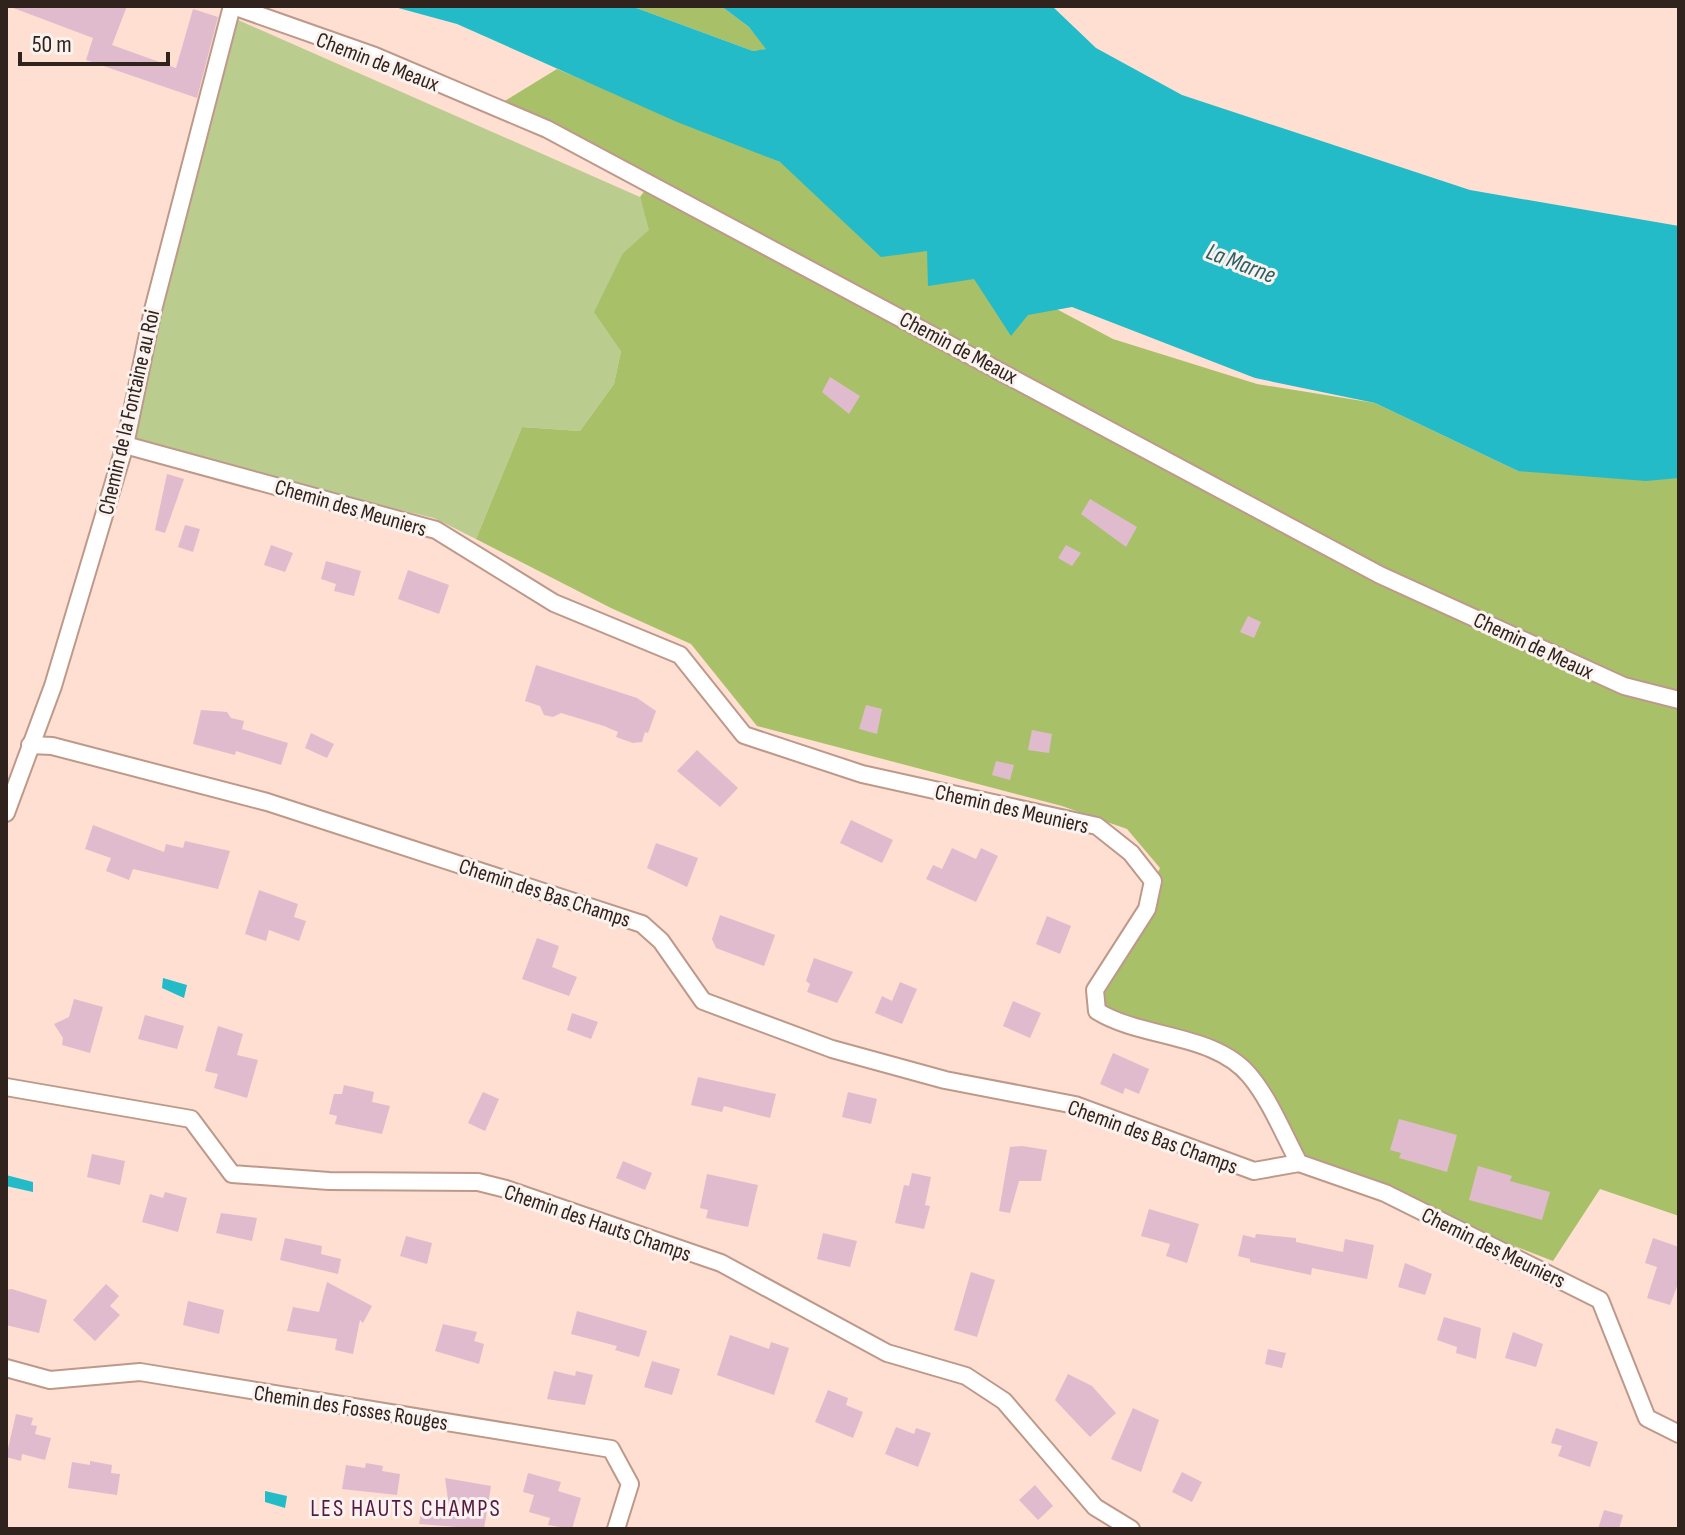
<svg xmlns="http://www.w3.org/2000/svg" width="1685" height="1535" font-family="'Sofia Sans Condensed',sans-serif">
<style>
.green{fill:#bacd8f}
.forest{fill:#a8c068}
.water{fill:#23bbc8}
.building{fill:#e0bbce}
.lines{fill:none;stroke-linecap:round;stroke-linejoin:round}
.minor-casing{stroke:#be998a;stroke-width:20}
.minor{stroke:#fff;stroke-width:16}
.labels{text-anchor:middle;stroke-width:6;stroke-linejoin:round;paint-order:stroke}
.street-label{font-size:22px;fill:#30221c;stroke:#faf2ee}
.water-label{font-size:24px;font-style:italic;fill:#286066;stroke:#faf2ee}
.neighbourhood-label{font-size:24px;letter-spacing:2px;fill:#551a41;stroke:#faf2ee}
</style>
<rect width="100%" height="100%" fill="#fedfd1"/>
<!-- green -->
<polygon class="green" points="229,16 640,197 650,230 623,253 621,351 614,384 580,431 522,427 476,539 434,518 125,445"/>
<!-- forest -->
<g class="forest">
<polygon points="631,6 721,6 749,27 767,49 753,51"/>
<polygon points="557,69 780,162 1113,339 1257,384 1375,403 1518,471 1679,468 1679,1216 1600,1189 1553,1261 1299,1163 1250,1075 1215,1051 1097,1011 1160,868 1127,829 1062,806 757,726 691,644 611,608 476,539 522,427 580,431 614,384 621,351 594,312 623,253 649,230 640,197 648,186 495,107"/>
</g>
<!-- water -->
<g class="water">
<polygon points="391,6 631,6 753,51 766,49 749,27 721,6 1052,6 1096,48 1182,95 1470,190 1679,226 1679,478 1646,481 1518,471 1375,403 1255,378 1072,307 1028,315 1011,336 974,279 928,286 927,251 881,257 780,162 677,122 457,24"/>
<polygon points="163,978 187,985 184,998 162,988"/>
<polygon points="6,1175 33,1182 33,1192 6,1186"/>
<polygon points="265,1491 287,1496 285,1508 265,1502"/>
</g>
<!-- building -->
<g class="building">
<polygon points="8,6 127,6 112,45 176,68 193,9 218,17 197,98 86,60 93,38"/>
<polygon points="830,377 860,396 849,414 822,392"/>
<polygon points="167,474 184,479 165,533 155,530"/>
<polygon points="1090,499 1137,527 1126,547 1081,514"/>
<polygon points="185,525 200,529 193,552 178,547"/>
<polygon points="271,545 293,553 285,572 264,565"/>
<polygon points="1066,545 1081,553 1072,566 1058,558"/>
<polygon points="326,561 361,571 354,596 334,591 336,584 321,579"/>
<polygon points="408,570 449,585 439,614 398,599"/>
<polygon points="1248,616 1261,622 1254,638 1240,632"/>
<polygon points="536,665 637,698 656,711 648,733 645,732 642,742 633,743 616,737 618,732 604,726 561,713 553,717 544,715 540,706 525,701"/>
<polygon points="866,705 882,709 877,734 859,729"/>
<polygon points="201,710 227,712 231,718 244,721 242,729 288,743 281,765 236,751 235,755 193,744"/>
<polygon points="1032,730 1052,734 1049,753 1028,750"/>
<polygon points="311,733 334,744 327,758 305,748"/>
<polygon points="697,750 738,788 720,807 677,771"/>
<polygon points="996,761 1014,765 1010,780 992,775"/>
<polygon points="851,820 893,840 882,863 840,843"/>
<polygon points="93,825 164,852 166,844 183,848 185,841 230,851 218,889 133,869 129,880 106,871 111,858 85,849"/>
<polygon points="656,843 698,858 687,887 647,868"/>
<polygon points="952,848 976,859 981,848 998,856 976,902 926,879 933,865 942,869"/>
<polygon points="259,890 298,904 294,917 306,921 299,941 269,930 266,941 245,934"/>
<polygon points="720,915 775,935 764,966 716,948 712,939"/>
<polygon points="1047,916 1071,926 1060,954 1036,944"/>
<polygon points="537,938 559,946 552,967 577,977 569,996 522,979"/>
<polygon points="814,958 853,972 837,1003 807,992 810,984 806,981"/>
<polygon points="900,982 917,989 902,1024 875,1013 882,996 892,1001"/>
<polygon points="74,999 103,1007 90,1053 62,1045 63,1038 54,1024 69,1017"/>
<polygon points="1013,1001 1041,1013 1030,1038 1003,1026"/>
<polygon points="572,1013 598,1022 591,1039 567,1030"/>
<polygon points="145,1015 184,1026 177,1049 138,1039"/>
<polygon points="218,1026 243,1034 237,1055 258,1060 247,1098 214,1088 218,1074 205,1071"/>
<polygon points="1113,1053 1149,1069 1139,1094 1125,1088 1123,1094 1100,1084"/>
<polygon points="698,1077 776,1094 770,1118 724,1106 722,1112 691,1105"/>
<polygon points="344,1085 374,1092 372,1102 390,1106 382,1134 335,1124 337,1116 329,1114 334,1094 342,1094"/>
<polygon points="483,1092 499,1099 485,1131 468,1123"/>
<polygon points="848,1092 877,1099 871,1124 842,1117"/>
<polygon points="1399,1119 1457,1135 1447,1172 1399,1158 1401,1153 1390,1150"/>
<polygon points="1022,1146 1047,1150 1041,1181 1019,1181 1010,1213 999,1211 1010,1147"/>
<polygon points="92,1154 125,1161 120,1185 87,1177"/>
<polygon points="623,1161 652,1173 645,1190 616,1178"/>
<polygon points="1478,1166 1512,1176 1510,1181 1550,1192 1542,1220 1469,1200"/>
<polygon points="912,1173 931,1177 925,1205 930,1206 924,1229 895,1223 904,1185 909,1186"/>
<polygon points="707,1174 758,1185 748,1227 706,1218 708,1210 700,1208"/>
<polygon points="165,1192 187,1198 178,1232 142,1222 150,1194 163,1198"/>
<polygon points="1149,1209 1199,1224 1187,1263 1166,1256 1170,1244 1141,1236"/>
<polygon points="221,1213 257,1218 252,1241 216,1233"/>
<polygon points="823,1233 857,1241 850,1267 817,1259"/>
<polygon points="1256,1234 1296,1238 1296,1242 1343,1252 1345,1239 1374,1245 1367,1279 1312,1268 1311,1275 1250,1262 1250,1259 1238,1256 1243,1235 1255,1238"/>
<polygon points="406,1236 432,1243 427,1264 400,1256"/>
<polygon points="285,1238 322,1246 321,1254 341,1259 338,1274 280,1260"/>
<polygon points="1653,1238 1679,1247 1679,1281 1670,1305 1647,1298 1657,1267 1645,1263"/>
<polygon points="1405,1263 1432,1274 1425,1295 1398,1287"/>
<polygon points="971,1272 995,1280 977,1337 954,1330"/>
<polygon points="327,1282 372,1306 363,1323 360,1320 353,1354 335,1350 337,1339 287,1331 293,1307 319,1312"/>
<polygon points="106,1284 119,1296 110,1306 120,1315 95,1341 73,1320"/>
<polygon points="12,1289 47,1300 39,1333 6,1325 6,1290"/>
<polygon points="188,1301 224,1310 219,1334 183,1325"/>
<polygon points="577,1311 647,1331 639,1357 615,1350 617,1346 571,1334"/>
<polygon points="1444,1317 1481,1328 1476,1359 1456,1353 1457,1347 1437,1340"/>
<polygon points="443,1324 477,1332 474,1341 484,1344 479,1364 435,1351"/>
<polygon points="1513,1332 1543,1344 1536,1367 1505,1358"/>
<polygon points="730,1335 769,1349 771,1342 789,1348 774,1395 717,1375"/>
<polygon points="1268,1349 1286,1353 1282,1368 1265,1364"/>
<polygon points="652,1361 680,1369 672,1395 644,1387"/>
<polygon points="554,1371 575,1376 576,1371 593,1375 585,1405 547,1399"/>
<polygon points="1068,1374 1092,1386 1116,1413 1090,1437 1055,1400"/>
<polygon points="828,1390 848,1398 846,1405 863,1412 853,1438 815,1422"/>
<polygon points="1133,1408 1159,1420 1141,1472 1111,1459"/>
<polygon points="16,1414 33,1418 31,1425 37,1426 35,1434 51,1438 45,1460 22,1454 21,1461 6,1457"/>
<polygon points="896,1427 914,1434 916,1428 931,1433 918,1467 885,1454"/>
<polygon points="1556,1428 1598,1442 1590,1467 1558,1456 1562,1446 1551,1443"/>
<polygon points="90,1461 112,1465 111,1473 120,1474 117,1495 68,1488 72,1462 90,1465"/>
<polygon points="366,1463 383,1466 382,1471 400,1474 397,1495 342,1489 346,1465 365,1468"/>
<polygon points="1182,1472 1202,1482 1192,1502 1172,1492"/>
<polygon points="528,1473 561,1482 558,1491 581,1498 572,1529 548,1525 550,1518 529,1512 534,1495 523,1492"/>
<polygon points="445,1478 491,1486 484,1529 419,1524 423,1503 449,1507"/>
<polygon points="1035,1485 1053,1506 1038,1520 1019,1500"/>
<polygon points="1604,1510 1623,1515 1619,1529 1598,1529"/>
</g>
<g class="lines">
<defs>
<g id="minor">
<polyline points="233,6 375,56 547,129 1380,575 1624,686 1679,700"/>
<path d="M125,445L436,530L554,603L680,655L744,735L862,774L1097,826L1131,853L1153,881L1147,909L1095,990L1097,1011C1142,1039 1215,1033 1250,1076C1270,1100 1284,1135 1299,1163L1385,1193L1600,1300L1647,1418L1679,1434"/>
<polyline points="30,745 52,746 267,802 642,924 661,941 703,1001 832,1049 945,1080 1075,1105 1254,1171 1299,1163"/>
<polyline points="6,813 53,686 125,445 153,310 232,6"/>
<polyline points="6,1087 191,1119 232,1174 329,1181 478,1182 506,1189 721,1263 887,1353 966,1376 1004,1401 1095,1507 1131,1529"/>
<polyline points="6,1368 50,1380 140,1372 611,1449 630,1484 616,1529"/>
</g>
</defs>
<!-- minor casing -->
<use href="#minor" class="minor-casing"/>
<!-- minor -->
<use href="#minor" class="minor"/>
</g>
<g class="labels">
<!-- street labels -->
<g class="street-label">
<text transform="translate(378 61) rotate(21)" y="8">Chemin de Meaux</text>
<text transform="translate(959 347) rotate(28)" y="8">Chemin de Meaux</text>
<text transform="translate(128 412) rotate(-77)" y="8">Chemin de la Fontaine au Roi</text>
<text transform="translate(351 507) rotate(16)" y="8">Chemin des Meuniers</text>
<text transform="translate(1534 645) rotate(25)" y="8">Chemin de Meaux</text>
<text transform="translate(1012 808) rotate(13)" y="8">Chemin des Meuniers</text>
<text transform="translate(545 892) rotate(18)" y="8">Chemin des Bas Champs</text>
<text transform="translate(1153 1136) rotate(20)" y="8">Chemin des Bas Champs</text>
<text transform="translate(598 1222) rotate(19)" y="8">Chemin des Hauts Champs</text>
<text transform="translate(1494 1247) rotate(26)" y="8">Chemin des Meuniers</text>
<text transform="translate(351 1407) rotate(9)" y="8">Chemin des Fosses Rouges</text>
</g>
<!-- water labels -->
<g class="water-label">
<text transform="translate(1241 263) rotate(21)" y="8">La Marne</text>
</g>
<!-- neighbourhood labels -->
<g class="neighbourhood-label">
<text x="406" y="1516">LES HAUTS CHAMPS</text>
</g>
</g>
<!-- border -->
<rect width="1685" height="1535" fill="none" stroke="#30221c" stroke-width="16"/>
<!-- scale -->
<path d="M20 52v12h148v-12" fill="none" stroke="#30221c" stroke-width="4"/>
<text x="32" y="52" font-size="24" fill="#30221c" stroke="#faf2ee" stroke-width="6" paint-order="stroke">50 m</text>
</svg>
